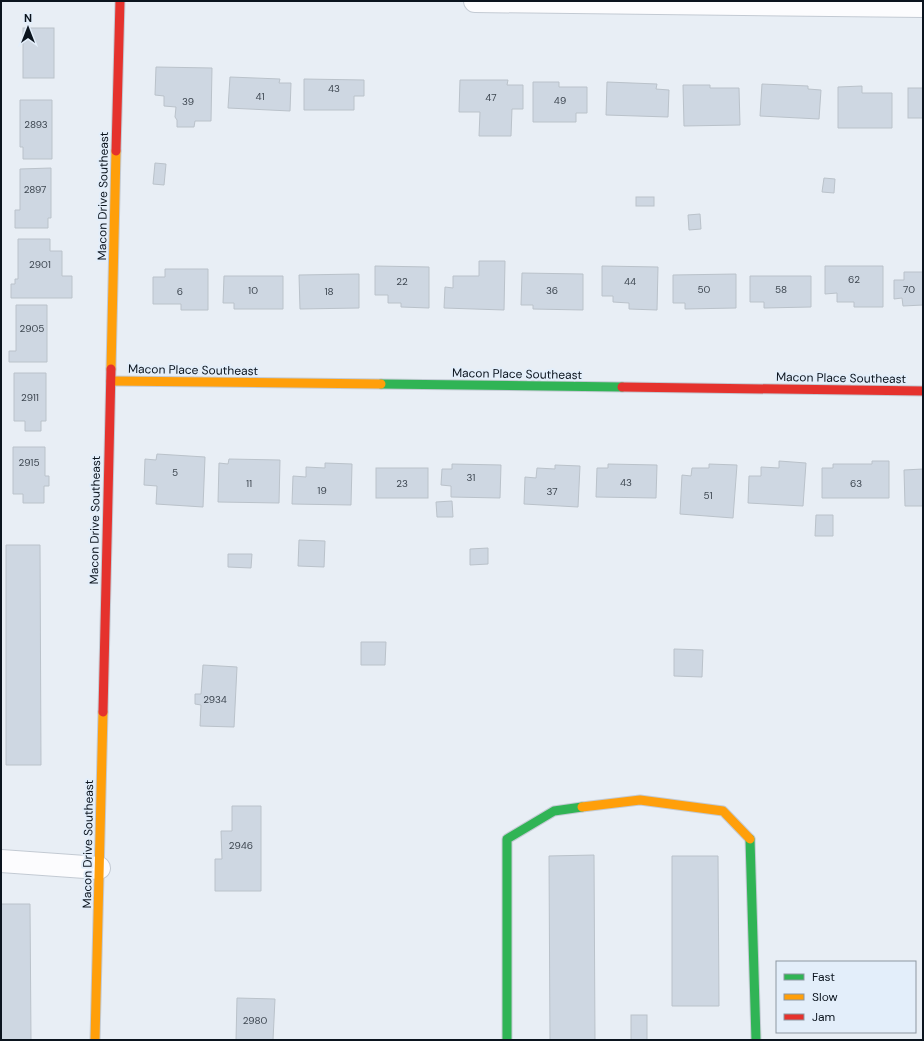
<svg xmlns="http://www.w3.org/2000/svg" width="924" height="1041" font-family="'DM Sans',sans-serif">
<style>
.building{fill:#ced7e2;stroke:#bac2ca}
.lines{fill:none;stroke-linecap:round;stroke-linejoin:round}
.street-casing{stroke:#c3cad3;stroke-width:24}
.fast-casing{stroke:#c3cad3;stroke-width:11}
.slow-casing{stroke:#c3cad3;stroke-width:11}
.jam-casing{stroke:#c3cad3;stroke-width:11}
.street{stroke:#fcfcfe;stroke-width:22}
.fast{stroke:#30b455;stroke-width:9}
.slow{stroke:#ff9f0a;stroke-width:9}
.jam{stroke:#e5322d;stroke-width:9}
.labels{text-anchor:middle;stroke-width:4;stroke-linejoin:round;paint-order:stroke}
.number-label{font-size:10px;fill:#3e4751}
.street-label{font-size:12px;fill:#0b141e;stroke:#e3eefa}
</style>
<rect width="100%" height="100%" fill="#e8eef5"/>
<!-- building -->
<g class="building">
<rect x="23" y="28" width="31" height="50"/>
<polygon points="156,67 212,68 211,121 195,121 194,127 177,127 177,120 175,117 176,107 164,106 164,96 155,95"/>
<polygon points="230,77 280,79 279,83 291,83 290,111 228,108"/>
<polygon points="304,79 364,80 364,96 354,96 354,110 304,110"/>
<polygon points="460,80 508,80 507,85 523,85 523,109 512,109 511,136 479,136 480,112 459,112"/>
<polygon points="533,82 559,82 559,87 587,87 587,113 576,113 576,122 533,122"/>
<polygon points="607,82 657,84 656,89 669,90 668,117 606,115"/>
<polygon points="762,84 808,86 808,89 821,90 819,119 760,116"/>
<polygon points="683,85 710,85 710,88 739,88 740,125 684,126"/>
<polygon points="862,86 862,93 892,93 892,128 838,128 838,87"/>
<rect x="908" y="88" width="15" height="30"/>
<polygon points="20,100 52,100 52,159 23,159 23,147 20,147"/>
<polygon points="155,163 166,164 164,185 153,184"/>
<polygon points="51,168 51,218 48,218 48,228 15,228 15,210 20,210 20,169"/>
<polygon points="824,178 835,179 834,193 822,192"/>
<rect x="636" y="197" width="18" height="9"/>
<polygon points="700,214 701,229 689,230 688,215"/>
<polygon points="18,239 50,239 50,251 62,251 62,276 72,276 72,298 11,298 11,284 15,284 15,279 18,279"/>
<polygon points="479,261 505,261 504,310 444,308 445,287 453,288 453,276 479,276"/>
<polygon points="375,266 429,267 429,308 401,307 401,303 388,303 388,295 375,295"/>
<polygon points="602,266 658,267 657,310 629,309 629,303 613,302 613,296 602,296"/>
<polygon points="825,266 883,266 883,307 854,307 854,302 837,302 837,293 825,294"/>
<polygon points="165,269 208,269 208,310 181,310 181,304 153,304 153,277 165,277"/>
<polygon points="904,272 923,272 923,305 903,306 902,298 894,299 894,280 904,280"/>
<polygon points="522,273 583,274 583,310 533,309 533,305 521,305"/>
<polygon points="359,274 359,308 300,309 299,275"/>
<polygon points="736,274 736,308 685,309 685,303 673,303 673,275"/>
<polygon points="224,276 283,276 283,309 234,309 234,303 223,303"/>
<polygon points="750,276 811,276 811,307 764,308 764,302 750,302"/>
<polygon points="16,305 47,305 47,362 9,362 9,351 16,351"/>
<polygon points="14,373 46,373 46,421 41,421 41,431 25,431 25,421 14,421"/>
<polygon points="13,447 45,447 45,476 49,476 49,486 44,486 44,503 23,503 23,494 13,494"/>
<polygon points="157,454 205,457 203,507 156,504 157,486 144,485 145,459 156,460"/>
<polygon points="229,459 280,460 279,503 218,502 219,463 228,464"/>
<polygon points="779,461 806,463 803,506 748,503 749,476 761,476 761,467 779,468"/>
<polygon points="872,461 889,461 889,498 822,498 822,468 833,468 833,464 872,464"/>
<polygon points="325,463 352,464 351,505 292,504 293,476 306,477 306,467 325,468"/>
<polygon points="452,464 501,465 500,498 451,497 451,486 441,485 442,469 452,469"/>
<polygon points="608,464 657,465 656,498 596,497 597,468 608,468"/>
<polygon points="709,464 737,465 733,518 680,514 682,475 691,476 692,468 709,468"/>
<polygon points="555,465 580,466 578,507 524,504 525,477 536,478 537,468 555,469"/>
<rect x="376" y="468" width="52" height="30"/>
<polygon points="923,469 923,506 905,506 904,470"/>
<polygon points="452,501 453,517 437,517 436,502"/>
<polygon points="816,515 833,515 833,536 815,536"/>
<polygon points="299,540 325,541 324,567 298,566"/>
<polygon points="6,545 40,545 41,765 6,765"/>
<polygon points="488,548 488,564 470,565 470,549"/>
<polygon points="228,554 252,554 251,568 228,567"/>
<polygon points="361,642 386,642 385,665 361,665"/>
<polygon points="674,649 703,650 702,677 674,676"/>
<polygon points="203,665 237,667 234,727 200,726 201,705 195,704 195,694 201,694"/>
<polygon points="232,806 261,806 261,891 215,891 215,859 222,859 221,831 232,831"/>
<polygon points="594,855 595,1040 550,1040 549,856"/>
<polygon points="672,856 718,856 719,1006 672,1006"/>
<polygon points="1,904 30,904 31,1040 1,1040"/>
<polygon points="237,998 275,999 273,1040 236,1040"/>
<rect x="631" y="1015" width="16" height="25"/>
</g>
<g class="lines">
<defs>
<g id="street">
<polyline points="475,1 923,6"/>
<polyline points="1,861 99,868"/>
</g>
<g id="fast">
<polyline points="381,384 622,387"/>
<polyline points="750,839 756,1040"/>
<polyline points="507,1040 507,839 554,811 582,807"/>
</g>
<g id="slow">
<polyline points="111,369 116,151"/>
<polyline points="111,381 381,384"/>
<polyline points="582,807 640,800 723,811 750,839"/>
<polyline points="95,1040 103,712"/>
</g>
<g id="jam">
<polyline points="116,151 120,1"/>
<polyline points="622,387 923,391"/>
<polyline points="103,712 111,369"/>
</g>
</defs>
<!-- street casing -->
<use href="#street" class="street-casing"/>
<!-- fast casing -->
<use href="#fast" class="fast-casing"/>
<!-- slow casing -->
<use href="#slow" class="slow-casing"/>
<!-- jam casing -->
<use href="#jam" class="jam-casing"/>
<!-- street -->
<use href="#street" class="street"/>
<!-- fast -->
<use href="#fast" class="fast"/>
<!-- slow -->
<use href="#slow" class="slow"/>
<!-- jam -->
<use href="#jam" class="jam"/>
</g>
<g class="labels">
<!-- number labels -->
<g class="number-label">
<text x="334" y="92">43</text>
<text x="260" y="100">41</text>
<text x="491" y="101">47</text>
<text x="560" y="104">49</text>
<text x="188" y="105">39</text>
<text x="36" y="128">2893</text>
<text x="35" y="193">2897</text>
<text x="40" y="268">2901</text>
<text x="854" y="283">62</text>
<text x="402" y="285">22</text>
<text x="630" y="285">44</text>
<text x="704" y="293">50</text>
<text x="781" y="293">58</text>
<text x="909" y="293">70</text>
<text x="253" y="294">10</text>
<text x="552" y="294">36</text>
<text x="180" y="295">6</text>
<text x="329" y="295">18</text>
<text x="32" y="332">2905</text>
<text x="30" y="401">2911</text>
<text x="29" y="466">2915</text>
<text x="175" y="476">5</text>
<text x="471" y="481">31</text>
<text x="626" y="486">43</text>
<text x="249" y="487">11</text>
<text x="402" y="487">23</text>
<text x="856" y="487">63</text>
<text x="322" y="494">19</text>
<text x="552" y="495">37</text>
<text x="708" y="499">51</text>
<text x="215" y="703">2934</text>
<text x="241" y="849">2946</text>
<text x="255" y="1024">2980</text>
</g>
<!-- street labels -->
<g class="street-label">
<text transform="translate(103 196) rotate(-89)" y="4">Macon Drive Southeast</text>
<text transform="translate(193 370) rotate(1)" y="4">Macon Place Southeast</text>
<text transform="translate(517 374) rotate(1)" y="4">Macon Place Southeast</text>
<text transform="translate(841 378) rotate(1)" y="4">Macon Place Southeast</text>
<text transform="translate(95 520) rotate(-89)" y="4">Macon Drive Southeast</text>
<text transform="translate(88 844) rotate(-89)" y="4">Macon Drive Southeast</text>
</g>
</g>
<!-- border -->
<rect width="924" height="1041" fill="none" stroke="#0b141e" stroke-width="4"/>
<!-- legend -->
<rect x="776" y="961" width="140" height="72" fill="#e3eefa" stroke="#8d97a2"/>
<rect x="784" y="974" width="20" height="6" fill="#30b455" stroke="#8d97a2"/>
<text x="812" y="981" font-size="12" fill="#0b141e">Fast</text>
<rect x="784" y="994" width="20" height="6" fill="#ff9f0a" stroke="#8d97a2"/>
<text x="812" y="1001" font-size="12" fill="#0b141e">Slow</text>
<rect x="784" y="1014" width="20" height="6" fill="#e5322d" stroke="#8d97a2"/>
<text x="812" y="1021" font-size="12" fill="#0b141e">Jam</text>
<!-- north arrow -->
<g transform="translate(28 28)" stroke="#e3eefa" stroke-width="3" paint-order="stroke">
<path d="M0-3L7 15L0 10L-7 15Z" fill="#0b141e"/>
<text y="-6" font-size="11" font-weight="bold" text-anchor="middle" fill="#0b141e">N</text>
</g>
</svg>
